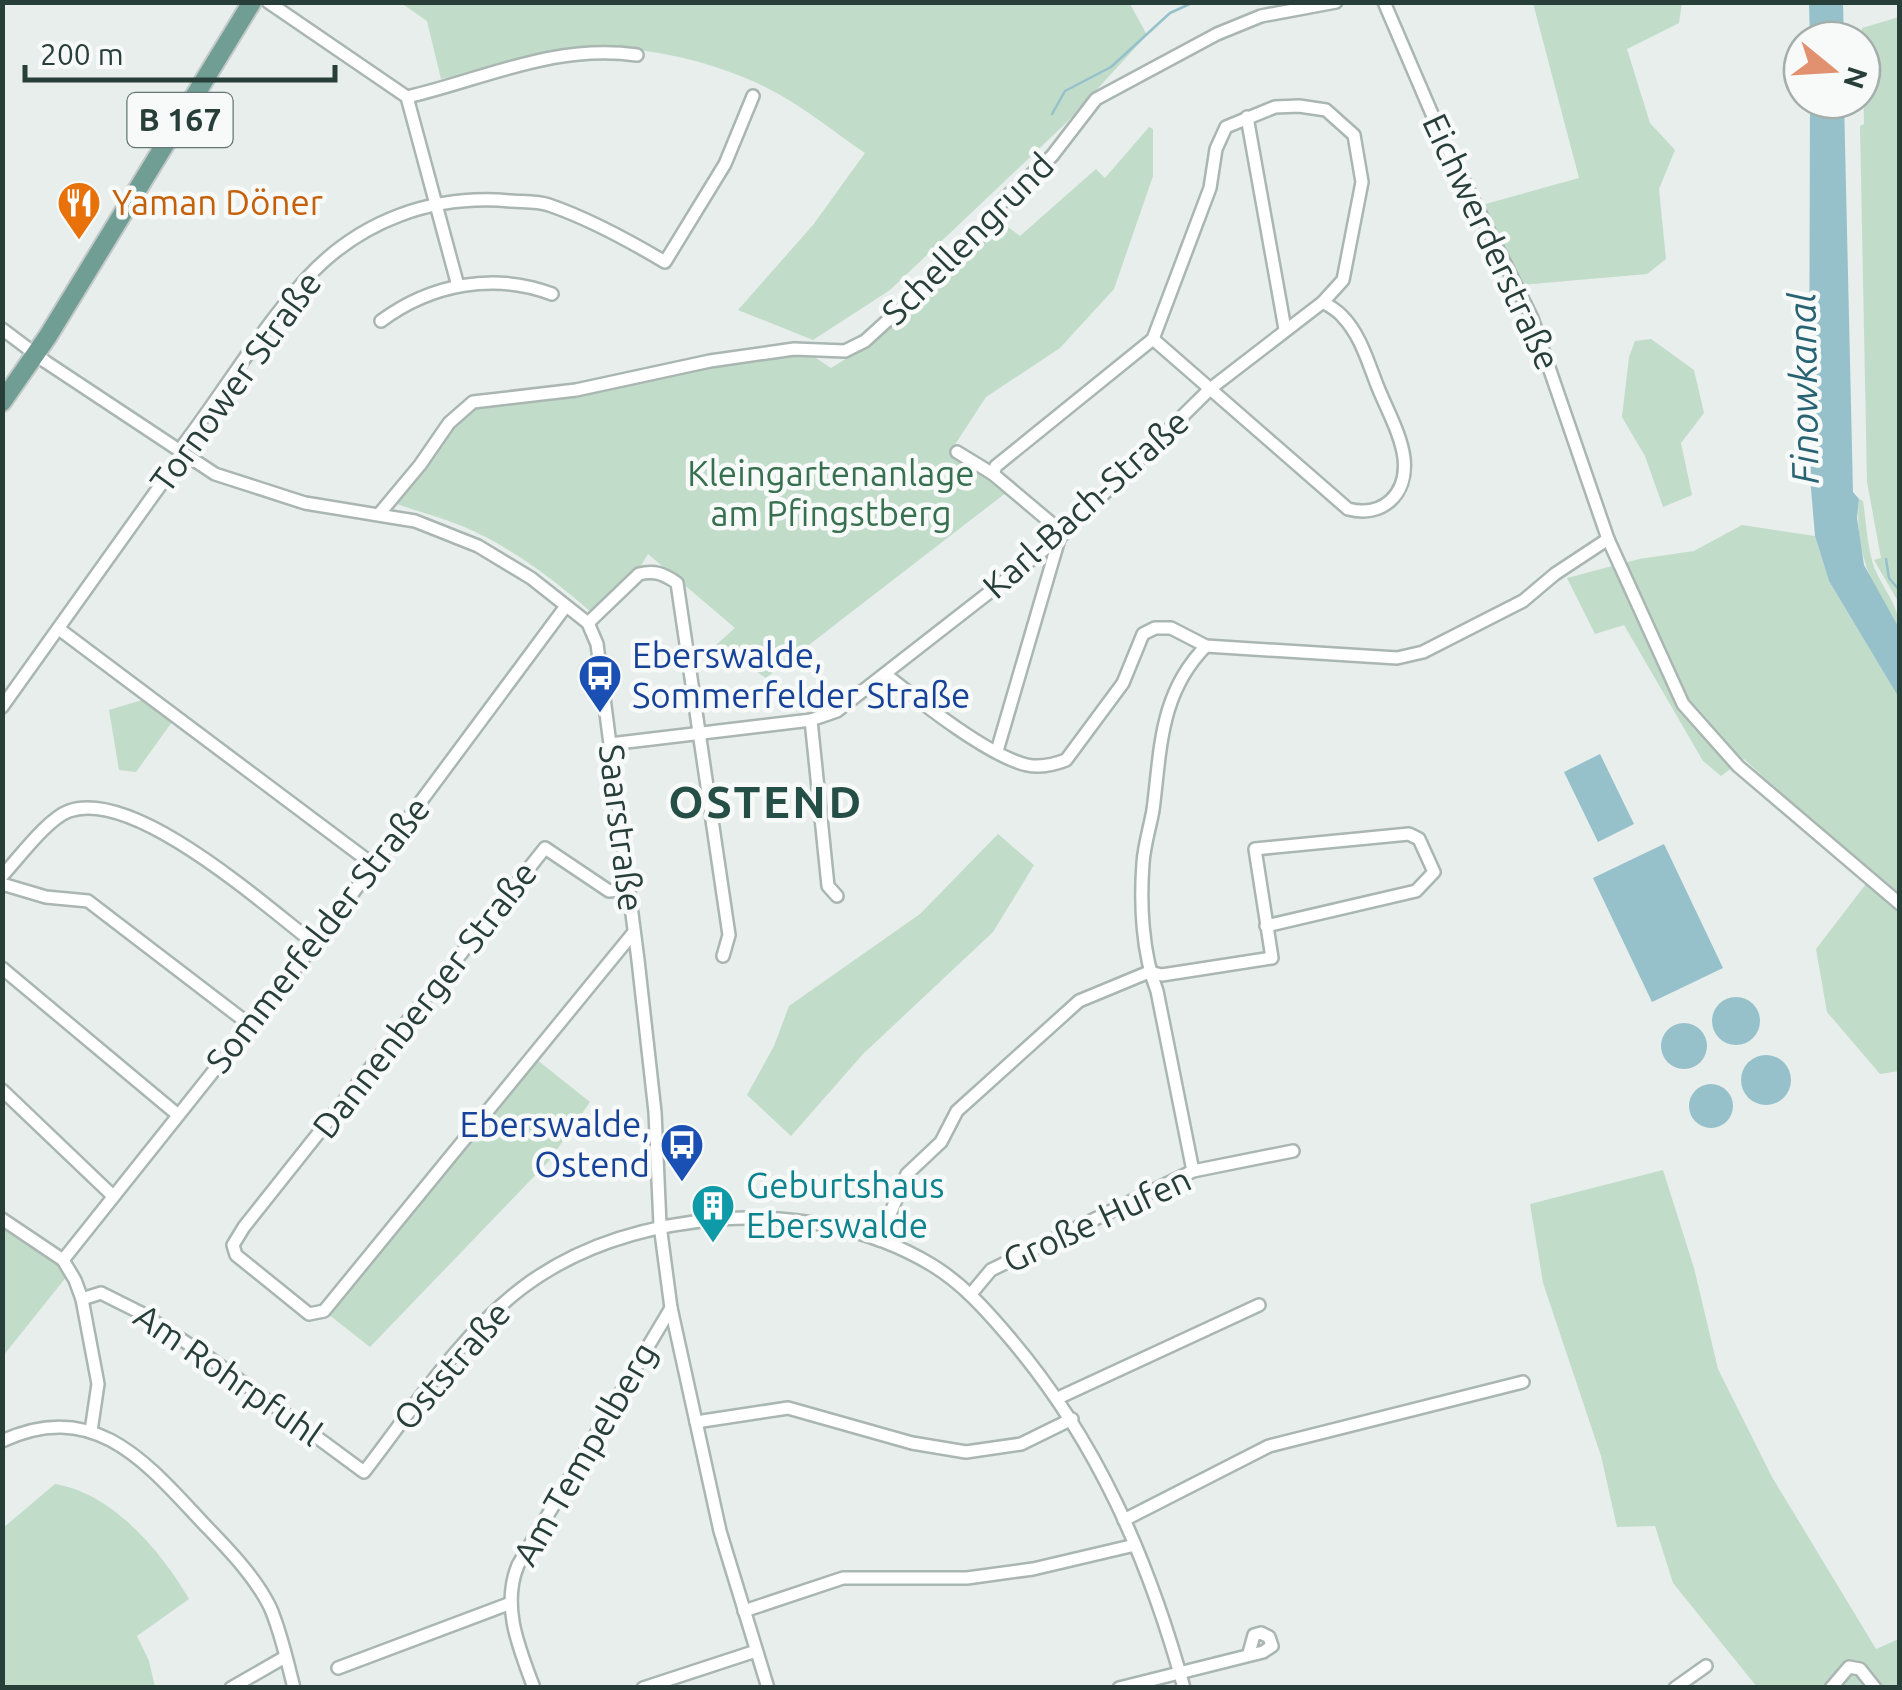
<svg xmlns="http://www.w3.org/2000/svg" width="1902" height="1690" font-family="Ubuntu,sans-serif">
<style>
.green{fill:#c2dcca}
.water{fill:#96c1cb}
.lines{fill:none;stroke-linecap:round;stroke-linejoin:round}
.stream{stroke:#96c1cb;stroke-width:2.5}
.minor-casing{stroke:#aab6b2;stroke-width:16}
.primary-casing{stroke:#c3c9c8;stroke-width:22}
.minor{stroke:#fff;stroke-width:11}
.primary{stroke:#719e94;stroke-width:18}
.labels{text-anchor:middle;stroke-width:9;stroke-linejoin:round;paint-order:stroke}
.shield{fill:#f7faf9;stroke:#657673;stroke-width:2.5}
.shield-label{font-size:32px;font-weight:bold;fill:#273e39}
.food-label{font-size:35px;fill:#c56008;stroke:#f7faf9;text-anchor:start}
.street-label{font-size:35px;fill:#273e39;stroke:#f7faf9}
.park-label{font-size:35px;fill:#36704f;stroke:#f7faf9}
.transit-label{font-size:35px;fill:#164399;stroke:#f7faf9;text-anchor:start}
.culture-label{font-size:35px;fill:#0d838f;stroke:#f7faf9;text-anchor:start}
.water-label{font-size:38px;font-style:italic;fill:#286373;stroke:#f7faf9}
.district-label{font-size:45px;font-weight:bold;letter-spacing:2.5px;fill:#254e46;stroke:#f7faf9}
</style>
<rect width="100%" height="100%" fill="#e7eeeb"/>
<!-- green -->
<g class="green">
<path d="M1129,2L1147,35L1065,124L890,290L813,340L738,310L813,225L865,153C834,132 803,106 769,89C709,58 619,39 552,51C514,58 479,72 441,79L427,21L401,3Z"/>
<polygon points="1533,3 1682,3 1679,23 1627,49 1650,123 1675,150 1659,189 1666,259 1647,274 1522,285 1482,205 1579,178"/>
<polygon points="1899,17 1899,603 1874,560 1881,558 1867,482 1860,126 1864,124 1862,28"/>
<path d="M1149,127L1153,129V176L1114,289L1060,348L986,397L952,449L959,459L1007,492L766,678L716,645L735,628L648,554L637,572L592,613C555,580 508,545 462,526C440,517 416,511 394,503L468,411L488,404L580,395L730,360L804,350L831,368C894,330 952,276 1000,221L1020,236L1096,169L1105,178Z"/>
<polygon points="1651,339 1694,370 1704,413 1681,443 1692,495 1663,507 1645,456 1622,417 1629,357 1635,341"/>
<path d="M1859,499L1863,501C1866,521 1867,544 1873,564C1881,588 1899,603 1899,628C1871,590 1854,547 1859,499Z"/>
<polygon points="1742,525 1815,536 1829,581 1899,698 1899,1071 1880,1074 1827,1012 1816,949 1869,880 1833,841 1744,759 1721,776 1703,761 1624,625 1595,634 1567,578 1639,559 1694,551"/>
<polygon points="142,700 172,722 136,772 119,770 109,710"/>
<polygon points="998,834 1034,865 993,932 863,1054 791,1136 747,1095 774,1046 789,1006 920,914"/>
<polygon points="531,1055 590,1102 549,1161 370,1347 324,1311"/>
<polygon points="1663,1170 1694,1268 1718,1369 1772,1477 1876,1649 1899,1639 1899,1687 1757,1687 1673,1583 1655,1526 1617,1527 1601,1456 1543,1283 1530,1204"/>
<polygon points="3,1226 62,1266 67,1276 3,1356"/>
<path d="M55,1484C112,1493 161,1551 189,1599L137,1636L149,1661L155,1687H3L5,1564L3,1528Z"/>
</g>
<!-- water -->
<g class="water">
<polygon points="1809,3 1843,3 1844,40 1810,40"/>
<polygon points="1810,100 1844,100 1853,492 1859,499 1857,518 1864,565 1899,628 1899,698 1829,581 1815,536 1809,465"/>
<polygon points="1600,754 1634,824 1598,842 1564,772"/>
<polygon points="1664,844 1723,968 1652,1002 1593,878"/>
<circle cx="1736" cy="1021" r="24"/>
<circle cx="1684" cy="1046" r="23"/>
<circle cx="1766" cy="1080" r="25"/>
<circle cx="1711" cy="1106" r="22"/>
</g>
<g class="lines">
<!-- stream -->
<g class="stream">
<polyline points="1052,114 1065,91 1111,67 1170,13 1194,2"/>
<polyline points="1886,559 1889,578 1900,591"/>
</g>
<defs>
<g id="minor">
<polyline points="268,2 407,97 458,286"/>
<polyline points="1384,2 1441,135 1532,318 1608,539 1683,704 1738,766 1900,904"/>
<path d="M407,97C485,79 555,43 637,55"/>
<polyline points="1247,117 1285,329"/>
<path d="M381,321C431,284 494,272 552,294"/>
<polyline points="2,329 46,362 215,474 305,503 415,521 478,546 531,578 588,623 597,644 638,960 655,1112 660,1225 671,1308 720,1531 768,1688"/>
<path d="M1153,339L1348,509C1382,518 1408,495 1404,458C1401,434 1386,408 1377,385C1368,362 1360,334 1342,316C1337,310 1329,306 1323,302"/>
<polyline points="957,452 993,474 1063,533"/>
<polyline points="380,513 420,465 449,423 473,402 576,390 710,361 794,349 845,351 865,341 979,237 1004,199 1052,156 1096,99 1217,34 1261,16 1336,2"/>
<path d="M588,623L639,574C655,570 664,574 677,583L729,935L723,956"/>
<polyline points="59,629 375,866"/>
<path d="M885,674C918,700 988,756 1027,765C1041,768 1053,765 1066,760L1123,683L1143,634L1155,628H1171L1206,646L1397,658L1423,652L1523,601L1555,574L1608,539"/>
<path d="M2,707L177,462L184,444C225,390 261,329 306,279C360,220 433,194 511,201C524,202 537,201 549,205C590,219 628,240 665,262L725,164L753,96"/>
<polyline points="811,720 828,886 837,896"/>
<polyline points="610,744 811,720 837,711 1059,538 1210,389 1323,302 1343,280 1362,182 1354,135 1326,110 1299,106 1275,107 1226,127 1216,149 1210,188 1153,339 996,466 993,474"/>
<polyline points="997,751 1059,539"/>
<path d="M2,876C18,859 47,819 69,811C135,788 264,905 315,944"/>
<polyline points="2,884 46,897 88,901 250,1025"/>
<polyline points="629,889 609,891 545,848 244,1227 233,1245 236,1255 309,1314 324,1311 634,932"/>
<polyline points="2,968 178,1115"/>
<polyline points="2,1090 113,1196"/>
<path d="M1193,1171L1157,991C1142,953 1140,903 1143,863C1144,846 1150,827 1153,810C1161,749 1159,694 1206,646"/>
<polyline points="2,1219 63,1260 75,1280 82,1299 98,1384 91,1431"/>
<polyline points="879,1240 907,1174 941,1142 957,1111 1079,1001 1149,972 1162,975 1272,958 1255,849 1409,834 1419,839 1434,872 1416,891 1266,926"/>
<polyline points="63,1260 315,944 566,606"/>
<polyline points="971,1294 991,1270 1193,1171 1293,1151"/>
<path d="M82,1299L101,1293L141,1313L208,1357L364,1472C412,1410 459,1336 522,1288C580,1244 649,1225 720,1219C793,1214 869,1227 932,1265C963,1284 986,1310 1009,1337C1097,1440 1148,1558 1184,1688"/>
<polyline points="1058,1398 1259,1305"/>
<polyline points="696,1422 788,1408 912,1443 966,1452 1021,1444 1072,1419"/>
<path d="M2,1441C94,1398 146,1462 203,1523C227,1548 254,1575 270,1607C281,1632 287,1661 294,1688"/>
<polyline points="1124,1520 1269,1446 1523,1382"/>
<polyline points="744,1611 843,1578 967,1578 1033,1569 1135,1545"/>
<polyline points="338,1668 511,1603"/>
<polyline points="231,1688 285,1657"/>
<path d="M534,1688C519,1648 501,1606 518,1565L671,1308"/>
<polyline points="643,1688 756,1651"/>
<polyline points="1119,1688 1263,1652 1272,1646 1269,1637 1261,1633 1254,1635 1249,1653"/>
<polyline points="1675,1688 1706,1666"/>
<polyline points="1831,1688 1849,1667 1860,1669 1875,1688"/>
</g>
<polyline id="primary" points="2,402 48,336 252,2"/>
</defs>
<!-- minor casing -->
<use href="#minor" class="minor-casing"/>
<!-- primary casing -->
<use href="#primary" class="primary-casing"/>
<!-- minor -->
<use href="#minor" class="minor"/>
<!-- primary -->
<use href="#primary" class="primary"/>
</g>
<!-- icons -->
<defs>
<symbol id="restaurant-pin" viewBox="-11 -11 22 30"><path d="M0 17L-7.5 6A9.5 9.5 0 1 1 7.5 6Z" fill="#e8710a" stroke="#f7faf9"/><path d="M-5-6h1v4h1v-4h1v4h1v-4h1v5L-1.5 .5V6h-2V.5L-5-1ZM5-6V6H3V1.5H1.5Q1.5-4 5-6Z" fill="#fff"/></symbol>
<symbol id="bus-pin" viewBox="-11 -11 22 30"><path d="M0 17L-7.5 6A9.5 9.5 0 1 1 7.5 6Z" fill="#1a4fb4" stroke="#f7faf9"/><path d="M-5-6H5V4H4V6H2V4H-2V6H-4V4H-5ZM-3.5-4V0h7V-4ZM-3.5 1.2v1.5H-2V1.2ZM2 1.2v1.5H3.5V1.2Z" fill="#fff"/></symbol>
<symbol id="building-pin" viewBox="-11 -11 22 30"><path d="M0 17L-7.5 6A9.5 9.5 0 1 1 7.5 6Z" fill="#0f9aa8" stroke="#f7faf9"/><path d="M-4-6H4V6H1V3H-1V6H-4ZM-2.5-4.3h1.7v1.8h-1.7ZM.8-4.3h1.7v1.8H.8ZM-2.5-1h1.7V.8h-1.7ZM.8-1h1.7V.8H.8Z" fill="#fff"/></symbol>
</defs>
<g fill-rule="evenodd">
<use href="#restaurant-pin" x="54" y="178" width="50" height="68"/>
<use href="#bus-pin" x="575" y="651" width="50" height="68"/>
<use href="#bus-pin" x="657" y="1120" width="50" height="68"/>
<use href="#building-pin" x="688" y="1181" width="50" height="68"/>
</g>
<g class="labels">
<!-- shield labels -->
<rect class="shield" x="127.5" y="93" width="105" height="54" rx="8"/>
<g class="shield-label">
<text x="180" y="131">B 167</text>
</g>
<!-- food labels -->
<g class="food-label">
<text x="112" y="215">Yaman Döner</text>
</g>
<!-- street labels -->
<g class="street-label">
<text transform="translate(968 239) rotate(-45)" y="12">Schellengrund</text>
<text transform="translate(1491 242) rotate(65)" y="12">Eichwerderstraße</text>
<text transform="translate(236 382) rotate(-54)" y="12">Tornower Straße</text>
<text transform="translate(1086 504) rotate(-42)" y="12">Karl-Bach-Straße</text>
<text transform="translate(621 828) rotate(83)" y="12">Saarstraße</text>
<text transform="translate(318 935) rotate(-52)" y="12">Sommerfelder Straße</text>
<text transform="translate(425 1000) rotate(-52)" y="12">Dannenberger Straße</text>
<text transform="translate(1097 1220) rotate(-25)" y="12">Große Hufen</text>
<text transform="translate(452 1366) rotate(-49)" y="12">Oststraße</text>
<text transform="translate(228 1375) rotate(35)" y="12">Am Rohrpfuhl</text>
<text transform="translate(585 1454) rotate(-60)" y="12">Am Tempelberg</text>
</g>
<!-- park labels -->
<g class="park-label">
<text x="831" y="486">Kleingartenanlage<tspan x="831" dy="40">am Pfingstberg</tspan></text>
</g>
<!-- transit labels -->
<g class="transit-label">
<text x="632" y="668">Eberswalde,<tspan x="632" dy="40">Sommerfelder Straße</tspan></text>
<text x="650" y="1137" text-anchor="end">Eberswalde,<tspan x="650" dy="40">Ostend</tspan></text>
</g>
<!-- culture labels -->
<g class="culture-label">
<text x="746" y="1198">Geburtshaus<tspan x="746" dy="40">Eberswalde</tspan></text>
</g>
<!-- water labels -->
<g class="water-label">
<text transform="translate(1804 388) rotate(-91)" y="13">Finowkanal</text>
</g>
<!-- district labels -->
<g class="district-label">
<text x="766" y="818">OSTEND</text>
</g>
</g>
<!-- border -->
<rect width="1902" height="1690" fill="none" stroke="#273e39" stroke-width="10"/>
<!-- north arrow -->
<g transform="translate(1832 70) rotate(108)"><circle r="48" fill="#f7faf9" stroke="#a4afac" stroke-width="2.5"/>
<path d="M0-8L18 38L0 25L-18 38Z" fill="#e29170"/>
<text y="-15" font-size="28" font-weight="bold" text-anchor="middle" fill="#273e39">N</text>
</g>
<!-- scale -->
<path d="M25 65v15h310v-15" fill="none" stroke="#273e39" stroke-width="5"/>
<text x="40" y="65" font-size="30" fill="#273e39" stroke="#f7faf9" stroke-width="8" paint-order="stroke">200 m</text>
</svg>
